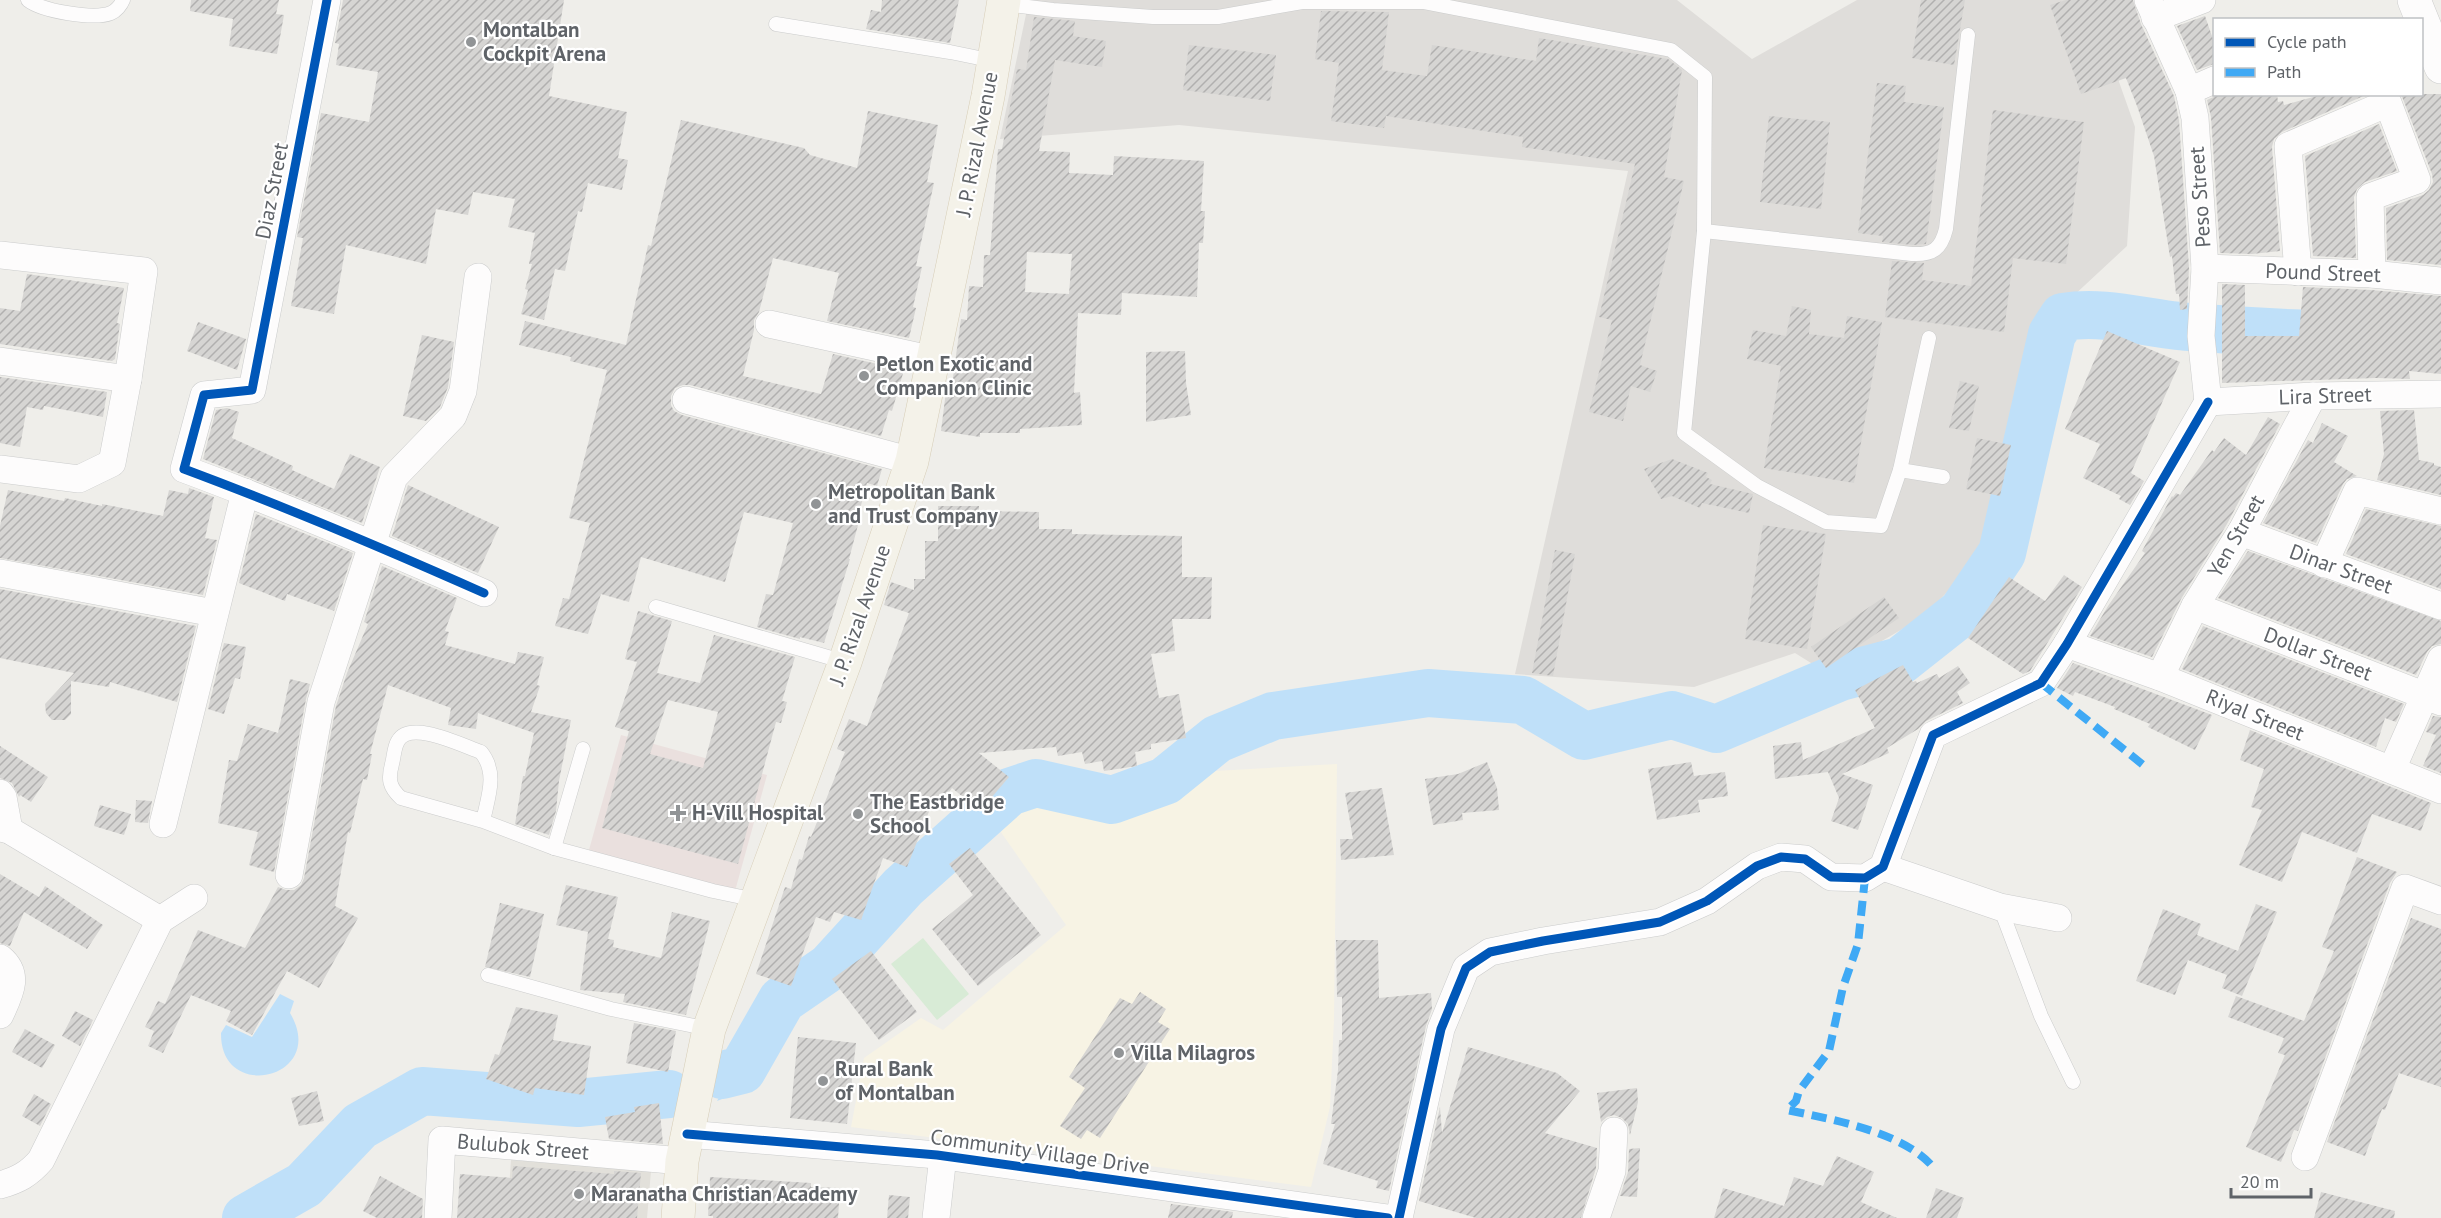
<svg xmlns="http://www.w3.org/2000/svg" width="2441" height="1218" font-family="'PT Sans',sans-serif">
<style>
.commercial{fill:#f7f3e4}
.industrial{fill:#dfddda}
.education{fill:#e2e0da}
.medical{fill:#eae0de}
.pitch{fill:#d8ebd6}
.water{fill:#bfe0f9}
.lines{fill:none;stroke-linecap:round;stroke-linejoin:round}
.river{stroke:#bfe0f9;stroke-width:48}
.building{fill:url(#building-hatch);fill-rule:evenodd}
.service-casing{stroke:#cbcccc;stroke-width:15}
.minor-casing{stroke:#cbcccc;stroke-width:28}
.tertiary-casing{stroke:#cbcccc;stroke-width:34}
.primary-casing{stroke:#d7ceb8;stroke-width:34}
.service{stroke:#fdfcfc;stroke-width:14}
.minor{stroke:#fdfcfc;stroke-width:27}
.tertiary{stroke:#fdfcfc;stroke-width:33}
.primary{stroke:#f4f2e9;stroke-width:33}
.quiet{stroke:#3fa9f5;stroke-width:8;stroke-dasharray:15 8;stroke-linecap:butt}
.cycleway-casing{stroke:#fff;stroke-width:13}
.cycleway{stroke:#0057b8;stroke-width:9}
.poi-dot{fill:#919496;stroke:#fff;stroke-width:2}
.labels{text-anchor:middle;stroke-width:4.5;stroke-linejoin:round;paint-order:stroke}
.poi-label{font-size:21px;font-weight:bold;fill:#5f6368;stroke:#fff;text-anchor:start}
.street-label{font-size:21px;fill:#5f6368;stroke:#fff}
</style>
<defs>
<pattern id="building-hatch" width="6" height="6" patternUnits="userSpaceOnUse" patternTransform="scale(1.5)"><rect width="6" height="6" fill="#d6d5d3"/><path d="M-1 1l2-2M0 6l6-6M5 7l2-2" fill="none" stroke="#b1b0af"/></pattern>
</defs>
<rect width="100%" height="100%" fill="#efeeea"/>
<!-- commercial -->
<polygon class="commercial" points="1337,764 1334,1019 1330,1107 1311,1187 851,1127 864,1058 921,1018 943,1030 1066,925 991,818 1035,789 1115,811 1215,771"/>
<!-- industrial -->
<polygon class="industrial" points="1029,0 1677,0 1752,59 1857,0 2090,0 2135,127 2127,246 2042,325 1983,555 1923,617 1827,673 1795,653 1694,687 1515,674 1628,171 1179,125 1000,139"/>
<!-- education -->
<polygon class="education" points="511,1160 651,1171 647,1218 507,1218"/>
<!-- medical -->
<polygon class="medical" points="621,735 767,775 735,891 589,850"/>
<!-- pitch -->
<polygon class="pitch" points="923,938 969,994 937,1020 891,964"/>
<!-- water -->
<g class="water">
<path d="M280,994L294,1001L290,1013C329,1078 220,1104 221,1033L226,1025L252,1037Z"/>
<polygon points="754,1016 770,1026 753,1076 738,1093 717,1101 748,1045"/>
</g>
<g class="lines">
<!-- river -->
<g class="river">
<path d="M722,1075L742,1070L782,1000L830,967L903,887L1009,792L1036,783L1112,800L1165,781L1217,739L1273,716L1428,693L1523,700L1584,736L1672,715L1716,729L1840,677L1900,661L1962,612L2002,553L2052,334L2063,317C2107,310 2147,324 2190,327C2273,334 2358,336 2441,334"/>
<polyline points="246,1218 304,1185 360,1126 422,1091 578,1103 669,1094"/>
</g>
</g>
<!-- building -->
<g class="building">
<polygon points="191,0 279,0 276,14 284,15 277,54 229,46 233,19 190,11"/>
<polygon points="343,0 564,0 549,96 627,112 618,158 628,160 622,190 588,183 582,212 578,211 565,271 555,269 544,320 521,314 528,290 525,289 532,264 529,264 535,233 508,227 515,199 473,192 468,215 436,209 426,264 346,245 334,314 291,306 303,238 297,237 321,113 369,122 378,72 336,65 339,44 335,43"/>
<polygon points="882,0 959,0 950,43 866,29 871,10 881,12"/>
<polygon points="1921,0 1965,0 1954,65 1912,58"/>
<polygon points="2066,0 2133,0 2141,24 2174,96 2179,120 2189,268 2187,309 2180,310 2179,294 2176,294 2172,256 2170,257 2154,156 2137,106 2126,78 2081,94 2050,5"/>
<polygon points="1321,11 1389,12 1382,70 1427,76 1432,45 1536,61 1539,38 1668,59 1682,70 1664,177 1684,181 1640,365 1657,371 1650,392 1631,386 1623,421 1589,412 1612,320 1599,317 1635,164 1522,147 1523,137 1386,116 1384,128 1331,121 1339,63 1315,59"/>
<polygon points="2205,16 2214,42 2214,64 2197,70 2177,26"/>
<path d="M1034,17L1075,21L1073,36L1106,41L1102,67L1055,60L1039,151L1070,152L1069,173L1113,175L1114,156L1204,161L1201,211H1205L1203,243H1199L1197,297L1122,293L1121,315L1078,313L1074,393L1080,392L1082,425L1020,429V433H980V437L941,431L946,391L951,392L961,319L967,320L969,286L983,287L984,255H990L998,149H1002L1017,69L1026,70ZM1027,252L1072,254L1069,294L1025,292Z"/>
<polygon points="1189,45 1276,55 1270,101 1183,90"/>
<polygon points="1877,83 1906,86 1904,102 1944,107 1926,244 1913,245 1882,242 1883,236 1858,233"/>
<polygon points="2220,94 2277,94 2278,102 2283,101 2284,105 2324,94 2368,94 2282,132 2274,139 2272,147 2280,251 2252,254 2220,253 2211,117 2207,100"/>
<polygon points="2401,94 2441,94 2441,265 2387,260 2386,208 2423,195 2429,190 2433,182 2432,174"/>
<polygon points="1993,110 2084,122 2066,264 2013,258 2004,332 1885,317 1892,261 1924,263 1922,280 1971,286"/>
<polygon points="868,111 938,125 927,182 934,183 916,266 922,267 913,307 916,308 909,338 827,321 839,273 773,258 759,312 754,320 754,330 743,376 821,394 833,354 904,370 892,411 889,410 881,436 690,385 683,385 675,388 671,396 671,405 674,411 682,415 882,469 877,486 867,483 856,524 858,525 849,559 850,559 824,643 800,637 800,639 757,627 766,594 773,595 793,523 744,512 725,582 641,557 629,602 601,594 588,634 555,626 563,598 569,599 590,523 569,518 607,370 570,361 571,357 519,345 525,321 626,345 648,245 651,246 681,120 804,148 810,155 857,168"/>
<polygon points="1769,116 1830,122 1821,209 1760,202"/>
<polygon points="2379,124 2397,171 2365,182 2357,189 2354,197 2356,258 2313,256 2305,156"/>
<polygon points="27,274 124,288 117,323 120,324 115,359 112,361 0,344 0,308 20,311"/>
<polygon points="2222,284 2245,285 2245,336 2299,336 2303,287 2371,290 2441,296 2441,374 2409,371 2410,379 2376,378 2222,383"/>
<polygon points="1792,306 1811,310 1809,334 1844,338 1847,316 1882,322 1854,483 1764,468 1781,366 1747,359 1753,330 1786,336"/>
<polygon points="198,322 246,339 237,370 187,351"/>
<polygon points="2107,331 2180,362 2131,473 2144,481 2130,505 2119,499 2121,496 2083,478 2100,444 2065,429"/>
<polygon points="422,335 454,342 448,387 440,407 426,421 403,416"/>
<polygon points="1185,351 1186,383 1191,415 1146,422 1146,352"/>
<polygon points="0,377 107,392 103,417 44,406 43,410 27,407 20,447 0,443"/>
<polygon points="1960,381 1979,386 1969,431 1949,428"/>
<polygon points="227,408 239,412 232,438 293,466 292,470 334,489 350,454 380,467 362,523 203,459 216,410"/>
<polygon points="2414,410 2419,460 2434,463 2434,465 2441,467 2441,495 2377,480 2384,454 2380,411"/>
<polygon points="2268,417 2280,424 2227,524 2181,599 2152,657 2090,636 2108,606 2145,553 2142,551 2172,496 2173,497 2176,493 2180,495 2212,450 2214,452 2224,438 2246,455"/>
<polygon points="2322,423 2348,436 2334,462 2357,476 2347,479 2343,484 2316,543 2263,523 2308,440 2313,443"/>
<polygon points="1977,438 2011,445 2000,496 1966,489"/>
<polygon points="1672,459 1708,473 1706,477 1712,480 1710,484 1753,494 1749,513 1702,503 1700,508 1672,496 1661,499 1644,469"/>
<polygon points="408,485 499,527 478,573 392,536"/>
<polygon points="189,488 214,497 205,538 217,540 203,595 0,558 0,526 8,490 64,501 65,498 102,506 102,504 163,516 169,490 188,494"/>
<polygon points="938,506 979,506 979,511 1039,512 1039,529 1072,529 1072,534 1182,536 1182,577 1212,577 1211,619 1172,619 1175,651 1151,654 1159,698 1179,694 1186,738 1151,744 1151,749 1135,752 1137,766 1104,771 1102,761 1085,764 1082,752 1058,756 1056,747 979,753 1009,777 980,811 952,788 941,804 934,799 907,867 883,858 861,920 834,912 830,922 816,917 791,986 756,974 785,887 791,889 799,859 802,860 809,836 811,837 845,752 837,749 849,719 867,726 909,613 884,605 891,582 914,590 914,579 925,579 925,541 938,541"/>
<polygon points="2366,509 2441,526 2441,589 2346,554"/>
<polygon points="256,514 353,553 334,611 287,594 285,601 239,583"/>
<polygon points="1763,525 1826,534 1807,649 1745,639"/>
<polygon points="1555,550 1575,554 1553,676 1532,673"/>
<polygon points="2248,551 2441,621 2441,644 2432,646 2427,652 2416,675 2218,598"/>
<polygon points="382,566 457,598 445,631 449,632 445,645 515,664 518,652 544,657 537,685 540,686 531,712 571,720 559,781 556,811 549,835 515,824 523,776 525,776 534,733 478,713 476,729 448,725 451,708 388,685 370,754 372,754 367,780 363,779 350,833 348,832 335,906 358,918 319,988 287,971 252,1035 226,1021 231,1011 191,995 163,1053 148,1046 154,1031 145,1027 158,1001 165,1004 198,930 245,948 278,887 286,890 294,890 301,885 304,878 336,706 347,673 368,624 364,622"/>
<polygon points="2064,575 2082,587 2030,671 2023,674 1968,638 2009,577 2045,601"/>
<polygon points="0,589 196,626 177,702 110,682 109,687 71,681 71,714 65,720 52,720 46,713 45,704 74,673 0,658"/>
<polygon points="1884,597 1899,618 1826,668 1811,647"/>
<path d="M638,611L672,621L657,673L700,683L714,635L795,657L782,701L787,702L781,723L776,722L738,864L602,828L629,731L615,727L637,662L625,659ZM668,700L718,712L703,768L650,754Z"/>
<polygon points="2203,626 2404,704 2396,722 2385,718 2376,747 2182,669"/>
<polygon points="224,643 246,647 240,679 235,678 224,714 208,709"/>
<polygon points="2073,663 2212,715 2195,750 2148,727 2150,724 2114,709 2115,707 2075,692 2073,696 2057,688"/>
<polygon points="1903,665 1913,682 1916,681 1917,683 1937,674 1939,678 1958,666 1970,683 1957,692 1963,703 1926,721 1918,729 1887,748 1889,753 1842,774 1873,785 1858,830 1831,821 1839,798 1828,772 1775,779 1773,746 1801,742 1803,760 1875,728 1855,690"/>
<polygon points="290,679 310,684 306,699 274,872 249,865 258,832 218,823 229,760 237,761 248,724 278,733"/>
<polygon points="2433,716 2441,717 2441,773 2423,766 2436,735 2426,732"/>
<polygon points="2250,730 2431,803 2421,831 2372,814 2357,853 2302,832 2282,882 2239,865 2262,810 2251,807 2264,769 2240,760"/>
<polygon points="0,746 48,777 31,802 20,795 19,797 12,783 0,778"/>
<polygon points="1487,762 1497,788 1499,810 1462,813 1463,820 1433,825 1425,779 1458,774"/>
<polygon points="1691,762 1694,776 1725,772 1728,796 1698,800 1700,812 1657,820 1648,769"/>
<polygon points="1382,788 1394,855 1341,860 1340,839 1353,839 1345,793"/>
<polygon points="136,800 152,801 148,823 135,822"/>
<polygon points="100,805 131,814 124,835 94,826"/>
<polygon points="970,848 1041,935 978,986 932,929 973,895 949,864"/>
<polygon points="2357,857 2397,872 2390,883 2298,1131 2294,1130 2281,1162 2246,1147 2285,1055 2278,1053 2284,1038 2228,1017 2236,996 2304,1021 2334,951 2322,947"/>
<polygon points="0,874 39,897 45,886 103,925 87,949 24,912 10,946 0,943"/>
<polygon points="566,885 618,897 608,939 614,940 613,947 661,958 672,912 710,921 686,1015 623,1002 625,994 580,990 588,932 556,925"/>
<polygon points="500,903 544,914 530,977 485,967"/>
<polygon points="2256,904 2277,912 2242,996 2222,988 2227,975 2188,960 2175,995 2136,981 2163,909 2201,924 2197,935 2238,951"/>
<polygon points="2411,918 2441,929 2441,1087 2399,1073 2385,1110 2382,1109 2365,1156 2327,1142"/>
<polygon points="1336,940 1378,940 1379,998 1431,993 1432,1009 1426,1026 1389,1191 1376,1188 1378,1181 1323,1164 1335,1124 1331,1124 1338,1070 1339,1040 1342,1040 1342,997 1337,997"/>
<polygon points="871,951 917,1012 879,1040 832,979"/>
<polygon points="1140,992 1166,1009 1158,1022 1170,1029 1100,1138 1087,1130 1081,1139 1060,1126 1085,1088 1069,1077 1120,998 1132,1004"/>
<polygon points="516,1007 558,1015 553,1040 591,1046 584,1095 535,1088 533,1095 486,1079 495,1054 499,1055"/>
<polygon points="75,1011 93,1020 80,1046 62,1036"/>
<polygon points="634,1023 676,1031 668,1072 626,1063"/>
<polygon points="25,1029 55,1045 42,1068 12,1052"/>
<polygon points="798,1037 856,1043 847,1124 790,1118"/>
<polygon points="1468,1047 1557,1073 1580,1091 1545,1133 1597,1148 1596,1168 1581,1218 1476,1218 1419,1201 1440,1107 1442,1133"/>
<polygon points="1637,1088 1638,1102 1630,1135 1628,1124 1622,1118 1614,1115 1607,1117 1601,1122 1597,1093"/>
<polygon points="317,1091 324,1121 299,1126 291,1098"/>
<polygon points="34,1094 51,1104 40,1126 22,1116"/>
<polygon points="659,1103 663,1144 609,1139 605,1117 635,1112 634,1107"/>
<polygon points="1640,1148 1637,1197 1620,1196 1628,1172 1629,1149"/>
<polygon points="1837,1156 1874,1172 1861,1202 1897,1218 1714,1218 1723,1188 1784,1206 1794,1177 1823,1186"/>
<polygon points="513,1166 614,1174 614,1171 641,1173 637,1218 457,1218 460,1174 512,1178"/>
<polygon points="380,1176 423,1199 422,1218 377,1218 363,1211"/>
<polygon points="710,1177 811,1183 811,1187 840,1188 838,1218 713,1218 713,1216 708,1216"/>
<polygon points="1936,1188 1964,1198 1957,1218 1926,1218"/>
<polygon points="2321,1192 2395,1211 2394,1218 2314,1218"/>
<polygon points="889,1195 910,1197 908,1218 887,1218"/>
<polygon points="1171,1204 1233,1212 1232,1218 1168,1218"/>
</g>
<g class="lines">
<defs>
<g id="service">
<path d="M28,0C42,11 94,20 111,13C116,11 121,5 123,0"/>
<polyline points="1004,4 1053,10 1153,17 1218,17 1302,2 1423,2 1671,50 1705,77 1704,231 1684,433 1757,486 1826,522 1881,526 1900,470 1929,338"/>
<polyline points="776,24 950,52 994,61"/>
<path d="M1704,231L1912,254C1933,255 1941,249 1946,229L1968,35"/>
<polyline points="1900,470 1943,477"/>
<polyline points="656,607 845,662"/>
<path d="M483,821C488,797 498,773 481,752C463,746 410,719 398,741C394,747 394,757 392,764C388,779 389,787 401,798L483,821L554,848L713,891L756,900"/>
<polyline points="554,848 583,749"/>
<polyline points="2000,907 2041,1016 2073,1082"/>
<polyline points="488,975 611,1009 709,1029"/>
</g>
<g id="minor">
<path d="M327,0L252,390L204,395L184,469C286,507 385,549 484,593"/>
<polyline points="2148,0 2189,91 2195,118 2205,268 2201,336 2208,402"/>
<polyline points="2155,18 2202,0"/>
<polyline points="2189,91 2214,80"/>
<polyline points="0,255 144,271 128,379 112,463 79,479 0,469"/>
<polyline points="2205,268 2372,274 2441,281"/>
<polyline points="2298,272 2288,146 2388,103 2417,180 2370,197 2372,274"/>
<polyline points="769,324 934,360"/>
<polyline points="0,361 128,379"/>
<polyline points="686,400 912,461"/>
<polyline points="2208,402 2313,396 2441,394"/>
<polyline points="2241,532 2441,606"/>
<polyline points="2324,564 2357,491 2441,511"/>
<polyline points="0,573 214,613"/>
<polyline points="2195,606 2441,702"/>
<polyline points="2067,644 2160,677 2441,790"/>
<polyline points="2160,677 2195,606 2241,532 2313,396"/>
<polyline points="2392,769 2441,659"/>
<polyline points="0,793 3,797 9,830"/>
<polyline points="163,824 245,492"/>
<polyline points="0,828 9,830 160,920"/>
<polyline points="1883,867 2000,907 2058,918"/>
<polyline points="289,875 321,702 394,477 453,416 463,391 478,277"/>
<path d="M0,958C21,975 9,995 0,1015"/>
<polyline points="687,1134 937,1155 1388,1218"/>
<polyline points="2305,1157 2405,888 2441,901"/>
<path d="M0,1185C18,1180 29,1174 41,1160L160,920L194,898"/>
<polyline points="438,1218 442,1140 682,1161"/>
<polyline points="936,1218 943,1156"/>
<polyline points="1399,1218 1441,1029 1466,968 1490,952 1543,941 1660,922 1707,901 1757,866 1781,857 1805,859 1831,877 1865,878 1883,867 1933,735 2041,683 2067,644 2208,402"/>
<polyline points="1596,1218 1612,1171 1614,1131"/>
</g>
<polyline id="tertiary" points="2414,0 2441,67"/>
<polyline id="primary" points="678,1218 682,1161 709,1029 845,662 912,461 988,96 1004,0"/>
</defs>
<!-- service casing -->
<use href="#service" class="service-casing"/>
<!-- minor casing -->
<use href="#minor" class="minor-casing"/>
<!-- tertiary casing -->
<use href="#tertiary" class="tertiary-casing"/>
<!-- primary casing -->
<use href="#primary" class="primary-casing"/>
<!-- service -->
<use href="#service" class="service"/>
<!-- minor -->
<use href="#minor" class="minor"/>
<!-- tertiary -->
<use href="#tertiary" class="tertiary"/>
<!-- primary -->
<use href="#primary" class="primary"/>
<!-- quiet -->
<g class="quiet">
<polyline points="2041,683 2147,768"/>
<path d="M1865,878L1858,944L1843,987L1829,1051L1799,1091L1796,1101L1787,1110C1830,1119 1904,1132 1933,1167"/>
</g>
<defs>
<g id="cycleway">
<path d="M327,0L252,390L204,395L184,469C286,507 385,549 484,593"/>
<polyline points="687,1134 937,1155 1388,1218"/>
<polyline points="1399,1218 1441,1029 1466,968 1490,952 1543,941 1660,922 1707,901 1757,866 1781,857 1805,859 1831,877 1865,878 1883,867 1933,735 2041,683 2067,644 2208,402"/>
</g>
</defs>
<!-- cycleway casing -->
<use href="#cycleway" class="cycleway-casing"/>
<!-- cycleway -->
<use href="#cycleway" class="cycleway"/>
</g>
<!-- markers -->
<g class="poi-dot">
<circle cx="471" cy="42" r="6"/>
<circle cx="864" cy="376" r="6"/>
<circle cx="816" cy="504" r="6"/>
<path d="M675 804h6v6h6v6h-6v6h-6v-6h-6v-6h6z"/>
<circle cx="858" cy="814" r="6"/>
<circle cx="1119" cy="1053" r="6"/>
<circle cx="823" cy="1081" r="6"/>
<circle cx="579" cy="1194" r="6"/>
</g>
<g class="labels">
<!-- poi labels -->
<g class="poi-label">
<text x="483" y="37">Montalban<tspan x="483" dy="24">Cockpit Arena</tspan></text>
<text x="876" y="371">Petlon Exotic and<tspan x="876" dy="24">Companion Clinic</tspan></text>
<text x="828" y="499">Metropolitan Bank<tspan x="828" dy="24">and Trust Company</tspan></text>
<text x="870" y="809">The Eastbridge<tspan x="870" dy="24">School</tspan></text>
<text x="692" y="820">H-Vill Hospital</text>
<text x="1131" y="1060">Villa Milagros</text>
<text x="835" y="1076">Rural Bank<tspan x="835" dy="24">of Montalban</tspan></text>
<text x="591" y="1201">Maranatha Christian Academy</text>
</g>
<!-- street labels -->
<g class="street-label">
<text transform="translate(977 144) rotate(-79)" y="7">J. P. Rizal Avenue</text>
<text transform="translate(272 191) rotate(-79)" y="7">Diaz Street</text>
<text transform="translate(2200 197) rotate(-94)" y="7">Peso Street</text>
<text transform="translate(2323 273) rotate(2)" y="7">Pound Street</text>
<text transform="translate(2325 396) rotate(-2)" y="7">Lira Street</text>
<text transform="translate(2236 536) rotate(-60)" y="7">Yen Street</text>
<text transform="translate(2341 569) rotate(20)" y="7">Dinar Street</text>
<text transform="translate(860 615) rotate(-71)" y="7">J. P. Rizal Avenue</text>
<text transform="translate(2318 654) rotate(21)" y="7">Dollar Street</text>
<text transform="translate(2255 715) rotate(22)" y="7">Riyal Street</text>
<text transform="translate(523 1147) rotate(5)" y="7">Bulubok Street</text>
<text transform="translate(1040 1152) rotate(8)" y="7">Community Village Drive</text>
</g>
</g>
<!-- legend -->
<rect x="2213" y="18" width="210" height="78" fill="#ffffff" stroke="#bfc1c3" stroke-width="1.5"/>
<rect x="2225" y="38" width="30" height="9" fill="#0057b8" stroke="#bfc1c3" stroke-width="1.5"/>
<text x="2267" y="48" font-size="18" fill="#5f6368">Cycle path</text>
<rect x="2225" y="68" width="30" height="9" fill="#3fa9f5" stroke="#bfc1c3" stroke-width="1.5"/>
<text x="2267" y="78" font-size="18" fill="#5f6368">Path</text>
<!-- scale -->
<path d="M2231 1188v9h80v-9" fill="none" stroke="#5f6368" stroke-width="3"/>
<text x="2240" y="1188" font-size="18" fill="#5f6368" stroke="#ffffff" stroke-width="4.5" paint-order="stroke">20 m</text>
</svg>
